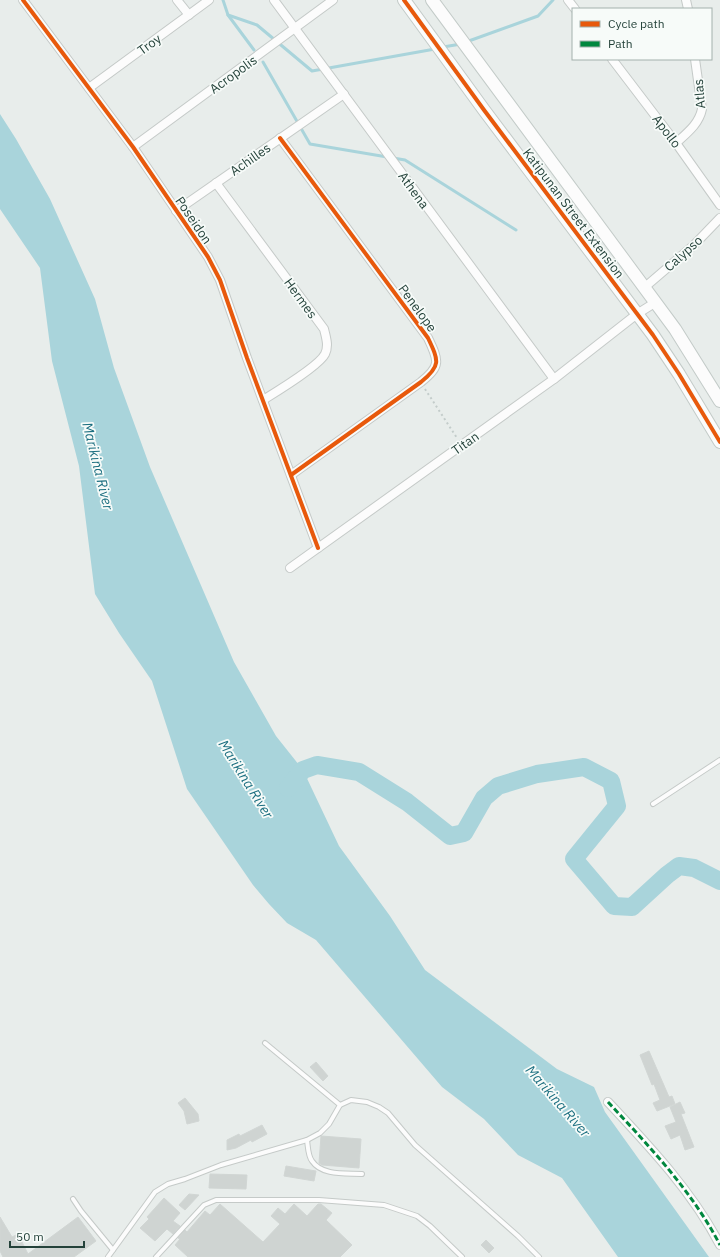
<svg xmlns="http://www.w3.org/2000/svg" width="720" height="1257" font-family="'IBM Plex Sans',sans-serif">
<style>
.water{fill:#a9d4db}
.lines{fill:none;stroke-linecap:round;stroke-linejoin:round}
.stream{stroke:#a9d4db;stroke-width:3}
.river{stroke:#a9d4db;stroke-width:18}
.building{fill:#cfd4d2;stroke:#d1d6d4}
.lane-casing{stroke:#c5cac8;stroke-width:6}
.street-casing{stroke:#c5cac8;stroke-width:10}
.secondary-casing{stroke:#c3cbc8;stroke-width:14}
.path{stroke:#c3ccca;stroke-width:2;stroke-dasharray:2 3;stroke-linecap:butt}
.lane{stroke:#fcfcfc;stroke-width:4}
.street{stroke:#fcfcfc;stroke-width:8}
.secondary{stroke:#fcfcfc;stroke-width:12}
.quiet{stroke:#00873e;stroke-width:3;stroke-dasharray:6 3;stroke-linecap:butt}
.cycleway-casing{stroke:#f7fbf9;stroke-width:6}
.cycleway{stroke:#e8590c;stroke-width:4}
.labels{text-anchor:middle;stroke-width:3.5;stroke-linejoin:round;paint-order:stroke}
.street-label{font-size:13px;fill:#24423a;stroke:#f7fbf9}
.water-label{font-size:14px;font-style:italic;fill:#1c6f80;stroke:#f7fbf9}
</style>
<rect width="100%" height="100%" fill="#e8edeb"/>
<!-- water -->
<polygon class="water" points="0,114 16,139 50,199 95,299 114,368 150,467 234,662 276,736 303,770 339,846 390,916 425,970 557,1069 594,1087 605,1112 709,1257 618,1257 562,1178 518,1155 484,1119 442,1087 316,940 287,923 269,904 253,885 187,789 152,681 119,633 95,594 79,466 52,361 40,268 0,209"/>
<g class="lines">
<!-- stream -->
<g class="stream">
<polyline points="223,0 228,15 257,25 312,71 435,49"/>
<polyline points="228,15 254,50"/>
<polyline points="466,42 538,16 553,0"/>
<polyline points="443,47 461,44"/>
<polyline points="263,62 310,144 405,160 516,230"/>
</g>
<!-- river -->
<polyline class="river" points="288,788 303,770 317,765 359,772 407,802 450,836 464,833 484,798 498,786 537,774 584,767 611,781 617,806 574,859 614,906 632,907 667,875 679,866 694,868 720,881"/>
</g>
<!-- building -->
<g class="building">
<polygon points="649,1051 666,1090 669,1097 672,1096 675,1104 657,1111 653,1103 660,1100 654,1084 652,1085 640,1055"/>
<polygon points="316,1062 328,1076 323,1081 310,1067"/>
<polygon points="185,1098 198,1114 199,1121 187,1124 184,1111 178,1103"/>
<polygon points="680,1102 685,1113 681,1114 694,1147 685,1150 680,1135 671,1139 665,1126 676,1122 670,1107"/>
<polygon points="262,1125 267,1134 252,1142 251,1140 236,1148 227,1150 227,1140 239,1134 240,1136"/>
<polygon points="321,1136 361,1139 359,1168 322,1165 319,1163"/>
<polygon points="286,1166 316,1171 314,1181 284,1176"/>
<polygon points="210,1174 247,1175 246,1189 209,1188"/>
<polygon points="189,1194 199,1195 185,1210 179,1205"/>
<polygon points="164,1198 180,1213 173,1221 180,1226 173,1234 167,1229 155,1241 140,1228 149,1219 147,1217"/>
<polygon points="220,1204 263,1242 280,1224 271,1216 278,1208 285,1214 294,1204 307,1216 318,1204 321,1204 332,1213 326,1220 352,1245 340,1257 188,1257 175,1245 180,1239 178,1238 185,1230 187,1232 205,1211 210,1215"/>
<polygon points="0,1217 12,1237 18,1234 28,1254 78,1217 96,1241 74,1257 3,1257 0,1251"/>
<polygon points="486,1240 494,1248 489,1253 481,1245"/>
</g>
<g class="lines">
<defs>
<g id="lane">
<polyline points="653,804 720,760"/>
<polyline points="265,1043 340,1105"/>
<path d="M307,1140C308,1147 308,1156 312,1161C322,1176 346,1173 362,1174"/>
<polyline points="73,1199 81,1211 113,1250"/>
<polyline points="108,1257 155,1192 168,1184 185,1179 221,1165 307,1140 320,1133 329,1124 340,1105 351,1100 367,1102 379,1107 388,1113 415,1145 518,1236 539,1257"/>
<polyline points="156,1257 204,1205 216,1200 319,1200 384,1205 417,1216 430,1226 462,1257"/>
</g>
<g id="street">
<polyline points="23,0 133,147 208,257 220,280 247,358 318,548"/>
<polyline points="177,0 189,15"/>
<polyline points="274,0 554,379"/>
<polyline points="568,0 575,9"/>
<polyline points="686,0 688,9"/>
<polyline points="612,59 676,143 720,205"/>
<polyline points="89,88 209,0"/>
<path d="M280,138L428,338C439,361 441,366 421,382L291,475"/>
<path d="M676,143C687,133 699,124 702,109L695,59"/>
<polyline points="133,147 333,0"/>
<path d="M216,183L324,329C326,337 329,346 325,354C319,366 276,392 263,400"/>
<polyline points="176,211 344,94"/>
<polyline points="645,287 694,245 720,218"/>
<polyline points="290,568 554,379 637,314 656,302"/>
<path d="M608,1102C649,1146 692,1191 720,1245"/>
</g>
<g id="secondary">
<polyline points="404,0 484,110 653,335 679,374 720,442"/>
<polyline points="432,0 675,329 720,401"/>
</g>
</defs>
<!-- lane casing -->
<use href="#lane" class="lane-casing"/>
<!-- street casing -->
<use href="#street" class="street-casing"/>
<!-- secondary casing -->
<use href="#secondary" class="secondary-casing"/>
<!-- path -->
<polyline class="path" points="425,389 457,438"/>
<!-- lane -->
<use href="#lane" class="lane"/>
<!-- street -->
<use href="#street" class="street"/>
<!-- secondary -->
<use href="#secondary" class="secondary"/>
<!-- quiet -->
<path class="quiet" d="M608,1102C649,1146 692,1191 720,1245"/>
<defs>
<g id="cycleway">
<polyline points="23,0 133,147 208,257 220,280 247,358 318,548"/>
<polyline points="404,0 484,110 653,335 679,374 720,442"/>
<path d="M280,138L428,338C439,361 441,366 421,382L291,475"/>
</g>
</defs>
<!-- cycleway casing -->
<use href="#cycleway" class="cycleway-casing"/>
<!-- cycleway -->
<use href="#cycleway" class="cycleway"/>
</g>
<g class="labels">
<!-- street labels -->
<g class="street-label">
<text transform="translate(149 44) rotate(-36)" y="5">Troy</text>
<text transform="translate(233 74) rotate(-36)" y="5">Acropolis</text>
<text transform="translate(699 94) rotate(-95)" y="5">Atlas</text>
<text transform="translate(667 131) rotate(53)" y="5">Apollo</text>
<text transform="translate(250 159) rotate(-35)" y="5">Achilles</text>
<text transform="translate(414 190) rotate(54)" y="5">Athena</text>
<text transform="translate(574 213) rotate(53)" y="5">Katipunan Street Extension</text>
<text transform="translate(194 220) rotate(56)" y="5">Poseidon</text>
<text transform="translate(683 253) rotate(-42)" y="5">Calypso</text>
<text transform="translate(301 298) rotate(54)" y="5">Hermes</text>
<text transform="translate(418 308) rotate(54)" y="5">Penelope</text>
<text transform="translate(465 443) rotate(-35)" y="5">Titan</text>
</g>
<!-- water labels -->
<g class="water-label">
<text transform="translate(98 466) rotate(76)" y="5">Marikina River</text>
<text transform="translate(246 779) rotate(58)" y="5">Marikina River</text>
<text transform="translate(558 1101) rotate(49)" y="5">Marikina River</text>
</g>
</g>
<!-- legend -->
<rect x="572" y="8" width="140" height="52" fill="#f7fbf9" stroke="#a3b1ad"/>
<rect x="580" y="21" width="20" height="6" fill="#e8590c" stroke="#a3b1ad"/>
<text x="608" y="28" font-size="12" fill="#24423a">Cycle path</text>
<rect x="580" y="41" width="20" height="6" fill="#00873e" stroke="#a3b1ad"/>
<text x="608" y="48" font-size="12" fill="#24423a">Path</text>
<!-- scale -->
<path d="M10 1241v6h74v-6" fill="none" stroke="#24423a" stroke-width="2"/>
<text x="16" y="1241" font-size="12" fill="#24423a" stroke="#f7fbf9" stroke-width="3" paint-order="stroke">50 m</text>
</svg>
